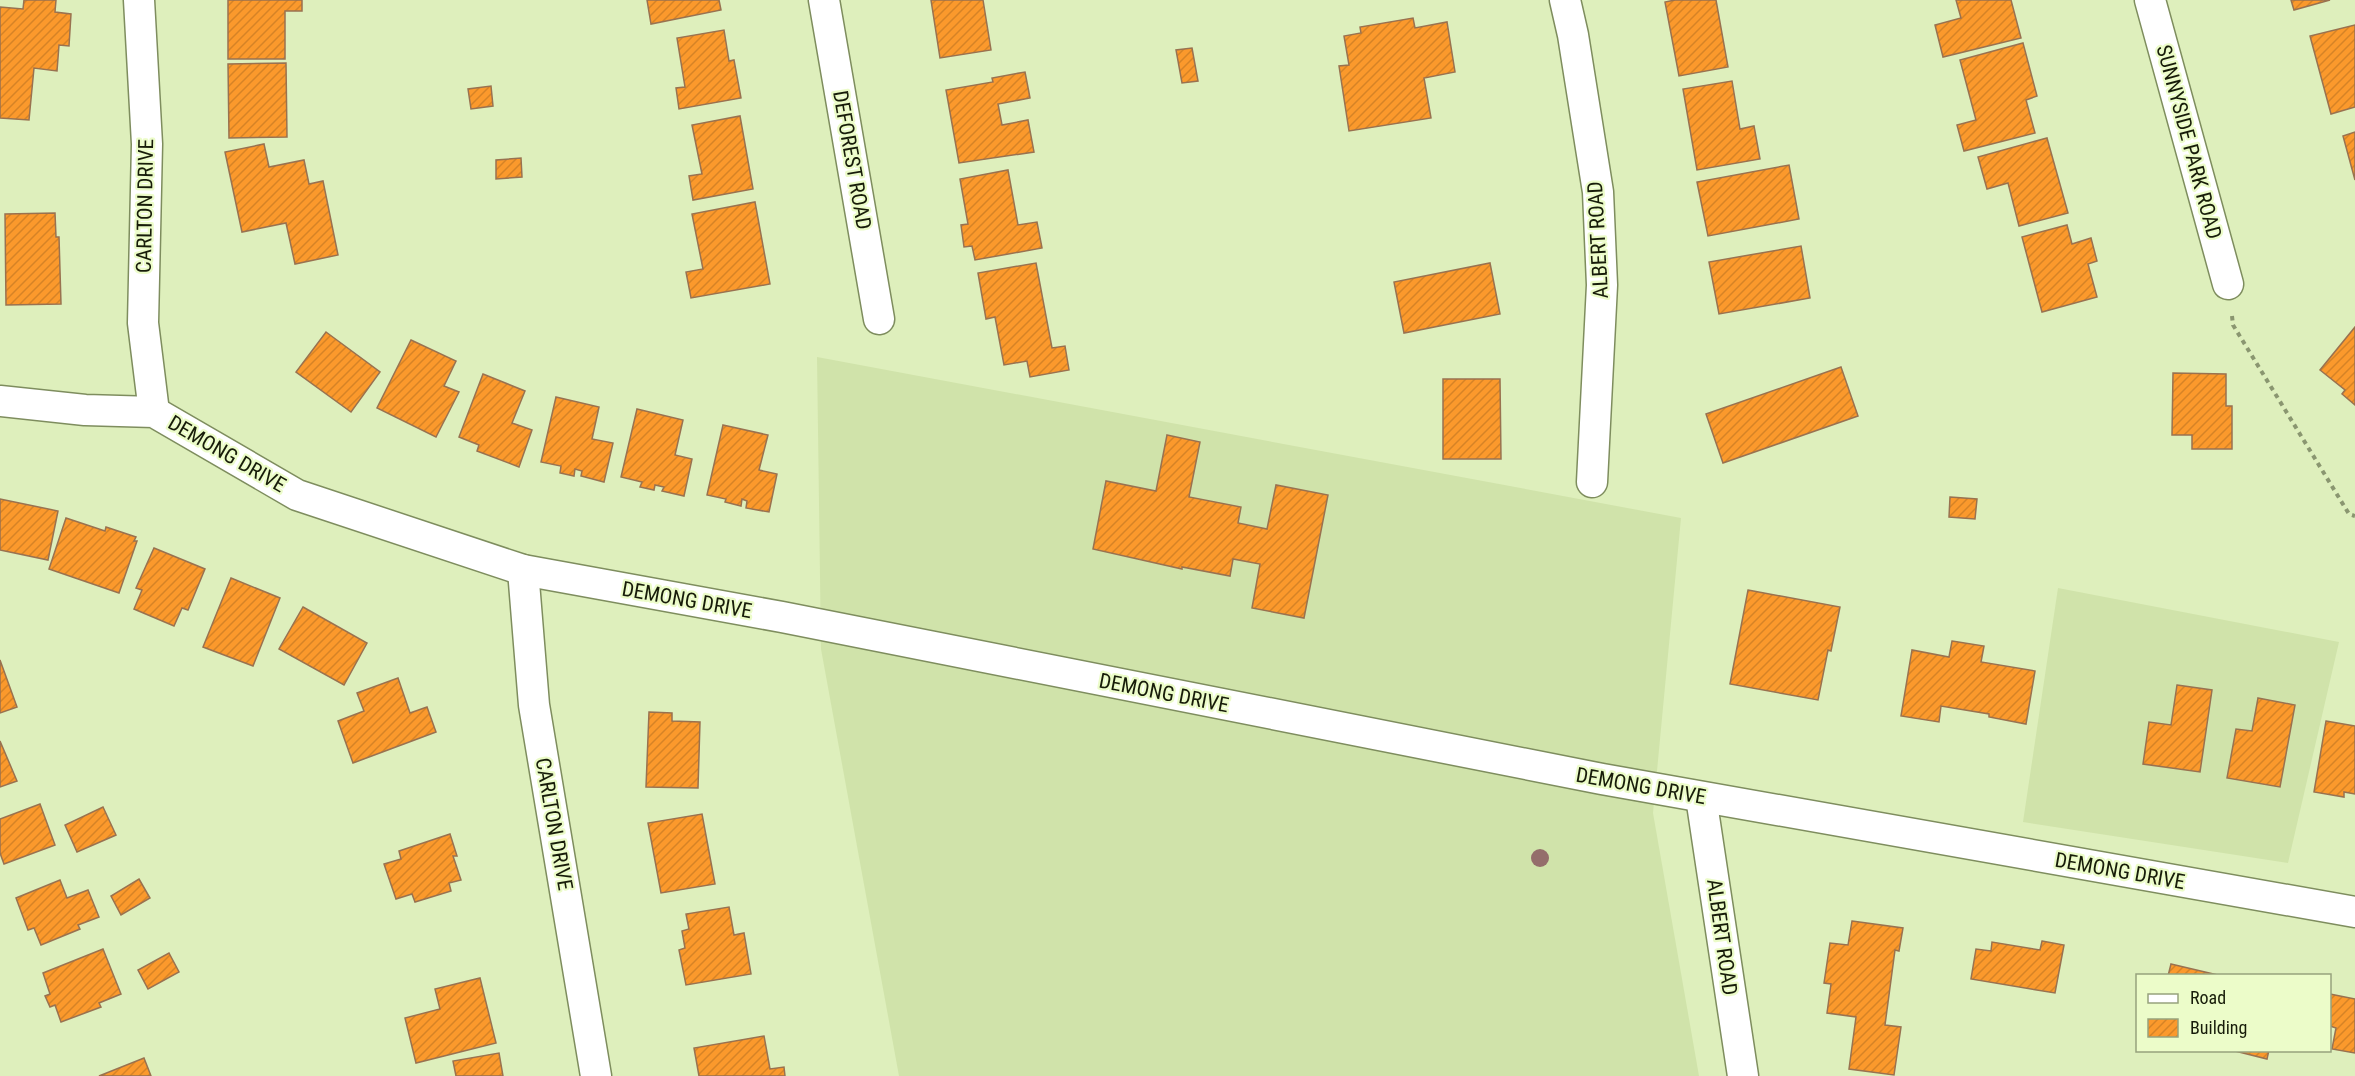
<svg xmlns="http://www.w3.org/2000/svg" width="2355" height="1076" font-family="'Roboto Condensed',sans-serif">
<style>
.built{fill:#d0e3aa}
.building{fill:url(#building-hatch);stroke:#997250;stroke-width:1.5}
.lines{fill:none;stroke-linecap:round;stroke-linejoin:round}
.minor-casing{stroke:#7e8d5e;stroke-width:33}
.path{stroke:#8a9670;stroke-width:4;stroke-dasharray:4.5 4.5;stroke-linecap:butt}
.minor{stroke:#fff;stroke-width:30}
.tree{fill:#946e6b}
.labels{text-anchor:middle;stroke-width:4.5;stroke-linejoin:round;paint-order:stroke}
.street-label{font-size:21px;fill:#171c09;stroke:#ecfcc9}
</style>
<defs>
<pattern id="building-hatch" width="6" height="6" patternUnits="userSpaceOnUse" patternTransform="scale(1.5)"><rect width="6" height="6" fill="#fb992c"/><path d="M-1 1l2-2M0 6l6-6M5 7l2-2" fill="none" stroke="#d68326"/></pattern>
</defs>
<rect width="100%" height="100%" fill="#deefbc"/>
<!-- built -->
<g class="built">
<polygon points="817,357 1681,518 1653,813 1699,1076 899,1076 821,649"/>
<polygon points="2058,588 2339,642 2288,863 2023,822"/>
</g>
<!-- building -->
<g class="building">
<polygon points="24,0 56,0 55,12 71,14 69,46 59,45 57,71 34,68 29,120 0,118 0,7 23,9"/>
<polygon points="228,0 302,0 302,11 285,11 285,59 228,59"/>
<polygon points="647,0 719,0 721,10 651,24"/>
<polygon points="931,0 983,0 991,50 940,58"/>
<polygon points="1675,0 1716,0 1728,67 1679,76 1665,2"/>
<polygon points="1956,0 2011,0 2021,38 1943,57 1935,25 1961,18"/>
<polygon points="2291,0 2330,0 2294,10"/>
<polygon points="1413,18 1415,28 1447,22 1455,72 1424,78 1431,118 1349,131 1339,66 1349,65 1344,36 1361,33 1360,27"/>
<polygon points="2355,25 2355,107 2331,114 2310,36"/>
<polygon points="724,30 729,61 734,60 741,98 679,109 676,88 685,87 677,38"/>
<polygon points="2023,43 2037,96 2026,100 2035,133 1964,151 1957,125 1976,120 1960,60"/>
<polygon points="1192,48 1198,81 1182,83 1176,50"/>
<polygon points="286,63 287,137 229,138 228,64"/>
<polygon points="1025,72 1030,98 998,104 1002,125 1028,120 1034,152 959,163 946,90 993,82 992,78"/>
<polygon points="1732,81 1740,129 1754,126 1760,159 1697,170 1683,89"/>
<polygon points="491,86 493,106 471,109 468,89"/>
<polygon points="740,116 753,189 693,200 689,176 702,174 692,125"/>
<polygon points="2355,132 2355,180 2343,136"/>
<polygon points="2047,138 2068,213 2019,226 2008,183 1987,189 1978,157"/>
<polygon points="264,144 269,167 304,160 309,184 323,181 338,255 295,264 286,223 242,232 225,152"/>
<polygon points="521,158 522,177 496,179 496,160"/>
<polygon points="1789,165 1799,219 1708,236 1697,182"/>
<polygon points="1008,170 1018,225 1037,222 1042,248 975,260 972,246 964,247 961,225 968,224 960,179"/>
<polygon points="755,202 770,284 691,298 686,272 703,269 692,214"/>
<polygon points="55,213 56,237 59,237 61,304 6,305 5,214"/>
<polygon points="2067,225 2072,244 2091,238 2097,261 2088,264 2097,297 2042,312 2022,237"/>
<polygon points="1801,246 1810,298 1719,314 1709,262"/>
<polygon points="1036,263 1052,348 1065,346 1069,370 1030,377 1027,361 1004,365 995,317 986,319 978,273"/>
<polygon points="1490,263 1500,314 1404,333 1394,282"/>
<polygon points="2355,327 2355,405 2342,394 2345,390 2320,370"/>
<polygon points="326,332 380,372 351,412 296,372"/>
<polygon points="411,340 456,361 444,386 459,392 436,437 377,408"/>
<polygon points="1841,367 1858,416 1723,463 1706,414"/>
<polygon points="2173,373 2226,374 2226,406 2232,406 2232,449 2192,449 2192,435 2172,435"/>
<polygon points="483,374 525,391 512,423 532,430 519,467 477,451 479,445 459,437"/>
<polygon points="1443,379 1500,379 1501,459 1443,459"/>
<polygon points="556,397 599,407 592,439 613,443 604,482 581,476 582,471 575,469 574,476 560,473 561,466 541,462"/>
<polygon points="637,409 683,420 675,455 692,459 684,496 662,491 664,487 655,485 654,490 640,487 642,482 621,477"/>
<polygon points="723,425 768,435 759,470 777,474 769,512 746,508 747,501 742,499 741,506 725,502 726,499 707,495"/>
<polygon points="1167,435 1200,442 1189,497 1241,507 1238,523 1267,529 1276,485 1328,495 1304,618 1252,608 1260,564 1233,559 1230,576 1182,567 1182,569 1093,549 1106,481 1156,491"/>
<polygon points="1950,497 1977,499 1975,519 1949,517"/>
<polygon points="0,499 58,511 48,560 0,550"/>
<polygon points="66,518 105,531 106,527 136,537 134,541 137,541 119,593 49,569"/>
<polygon points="154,548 205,569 188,610 182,608 174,626 134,609 142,590 136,588"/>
<polygon points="231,578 280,598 253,666 203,647"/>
<polygon points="1748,590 1840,607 1831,651 1828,650 1818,700 1730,684"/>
<polygon points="303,607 367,643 344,685 279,649"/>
<polygon points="1952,641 1984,646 1981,662 2035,671 2026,724 1989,717 1989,714 1941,706 1939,722 1901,716 1912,650 1949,657"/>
<polygon points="0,660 17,707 0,713"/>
<polygon points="398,678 410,713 427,707 436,732 353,763 338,721 364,711 357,693"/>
<polygon points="2177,685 2212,690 2200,772 2143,764 2149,722 2171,725"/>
<polygon points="2258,698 2295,705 2280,787 2227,778 2236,729 2252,731"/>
<polygon points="649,712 672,713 672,721 700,722 698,788 646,787"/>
<polygon points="2326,721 2355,726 2355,794 2344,792 2344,797 2314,792"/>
<polygon points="0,741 17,781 0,787"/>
<polygon points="40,804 55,845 4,864 0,853 0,819"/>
<polygon points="103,807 116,835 77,852 65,825"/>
<polygon points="702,814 715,884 661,893 648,823"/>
<polygon points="450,834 457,856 453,856 461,880 449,883 451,891 415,902 412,894 396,899 384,864 401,859 399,851"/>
<polygon points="139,879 150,898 121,915 111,896"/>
<polygon points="60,880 67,898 88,890 99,917 78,925 80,929 41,945 34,928 28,930 16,898"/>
<polygon points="729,907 734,935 744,933 751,974 686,985 679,950 685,948 682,931 689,929 686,914"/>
<polygon points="1852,921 1903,928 1899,951 1895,950 1885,1025 1901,1027 1894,1075 1849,1069 1856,1017 1827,1013 1831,984 1824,983 1830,943 1848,945"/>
<polygon points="2042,941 2064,945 2055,993 1971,979 1976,949 1991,951 1992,942 2040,950"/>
<polygon points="103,949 121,994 99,1003 101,1007 61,1022 55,1005 50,1007 45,996 50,994 43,973"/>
<polygon points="169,953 179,972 148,989 138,970"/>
<polygon points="2171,964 2222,976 2168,976"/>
<polygon points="480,978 496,1043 416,1063 405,1018 440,1009 435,989"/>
<polygon points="2330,994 2355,999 2355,1053 2332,1049 2336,1028 2330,1026"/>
<polygon points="764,1036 770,1069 784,1067 785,1076 699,1076 694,1048"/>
<polygon points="2231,1050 2269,1050 2267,1059"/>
<polygon points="499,1053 503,1076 456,1076 453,1061"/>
<polygon points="144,1058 151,1076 99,1076"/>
</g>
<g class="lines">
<defs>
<g id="minor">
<polyline points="139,0 147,144 143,323 154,412"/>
<polyline points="824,0 879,319"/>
<polyline points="1565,0 1573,35 1598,192 1602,285 1592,482"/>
<polyline points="2150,0 2228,284"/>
<polyline points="0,401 85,410 154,412 297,495 523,570 782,617 1602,779 2355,912"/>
<polyline points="523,570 534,705 596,1076"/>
<polyline points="1701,797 1743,1076"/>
</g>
</defs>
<!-- minor casing -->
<use href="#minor" class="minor-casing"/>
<!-- path -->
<polyline class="path" points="2232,316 2233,325 2349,514 2355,516"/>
<!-- minor -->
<use href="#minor" class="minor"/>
</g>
<!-- trees -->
<circle class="tree" cx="1540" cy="858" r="9"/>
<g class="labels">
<!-- street labels -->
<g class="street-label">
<text transform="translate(2189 142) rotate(75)" y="7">SUNNYSIDE PARK ROAD</text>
<text transform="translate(852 160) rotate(80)" y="7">DEFOREST ROAD</text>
<text transform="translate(145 206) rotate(-89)" y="7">CARLTON DRIVE</text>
<text transform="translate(1598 240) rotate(-93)" y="7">ALBERT ROAD</text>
<text transform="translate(227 454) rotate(30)" y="7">DEMONG DRIVE</text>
<text transform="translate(687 600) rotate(10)" y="7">DEMONG DRIVE</text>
<text transform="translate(1164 693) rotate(11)" y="7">DEMONG DRIVE</text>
<text transform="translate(1641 786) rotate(10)" y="7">DEMONG DRIVE</text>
<text transform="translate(554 824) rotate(80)" y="7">CARLTON DRIVE</text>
<text transform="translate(2120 871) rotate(10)" y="7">DEMONG DRIVE</text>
<text transform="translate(1722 937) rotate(82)" y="7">ALBERT ROAD</text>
</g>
</g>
<!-- legend -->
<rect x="2136" y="974" width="195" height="78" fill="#ecfcc9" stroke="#97a27c" stroke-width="1.5"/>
<rect x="2148" y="994" width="30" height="9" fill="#ffffff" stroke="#97a27c" stroke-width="1.5"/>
<text x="2190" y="1004" font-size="18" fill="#171c09">Road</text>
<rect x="2148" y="1019" width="30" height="18" fill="url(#building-hatch)" stroke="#97a27c" stroke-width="1.5"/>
<text x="2190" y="1034" font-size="18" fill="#171c09">Building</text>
</svg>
